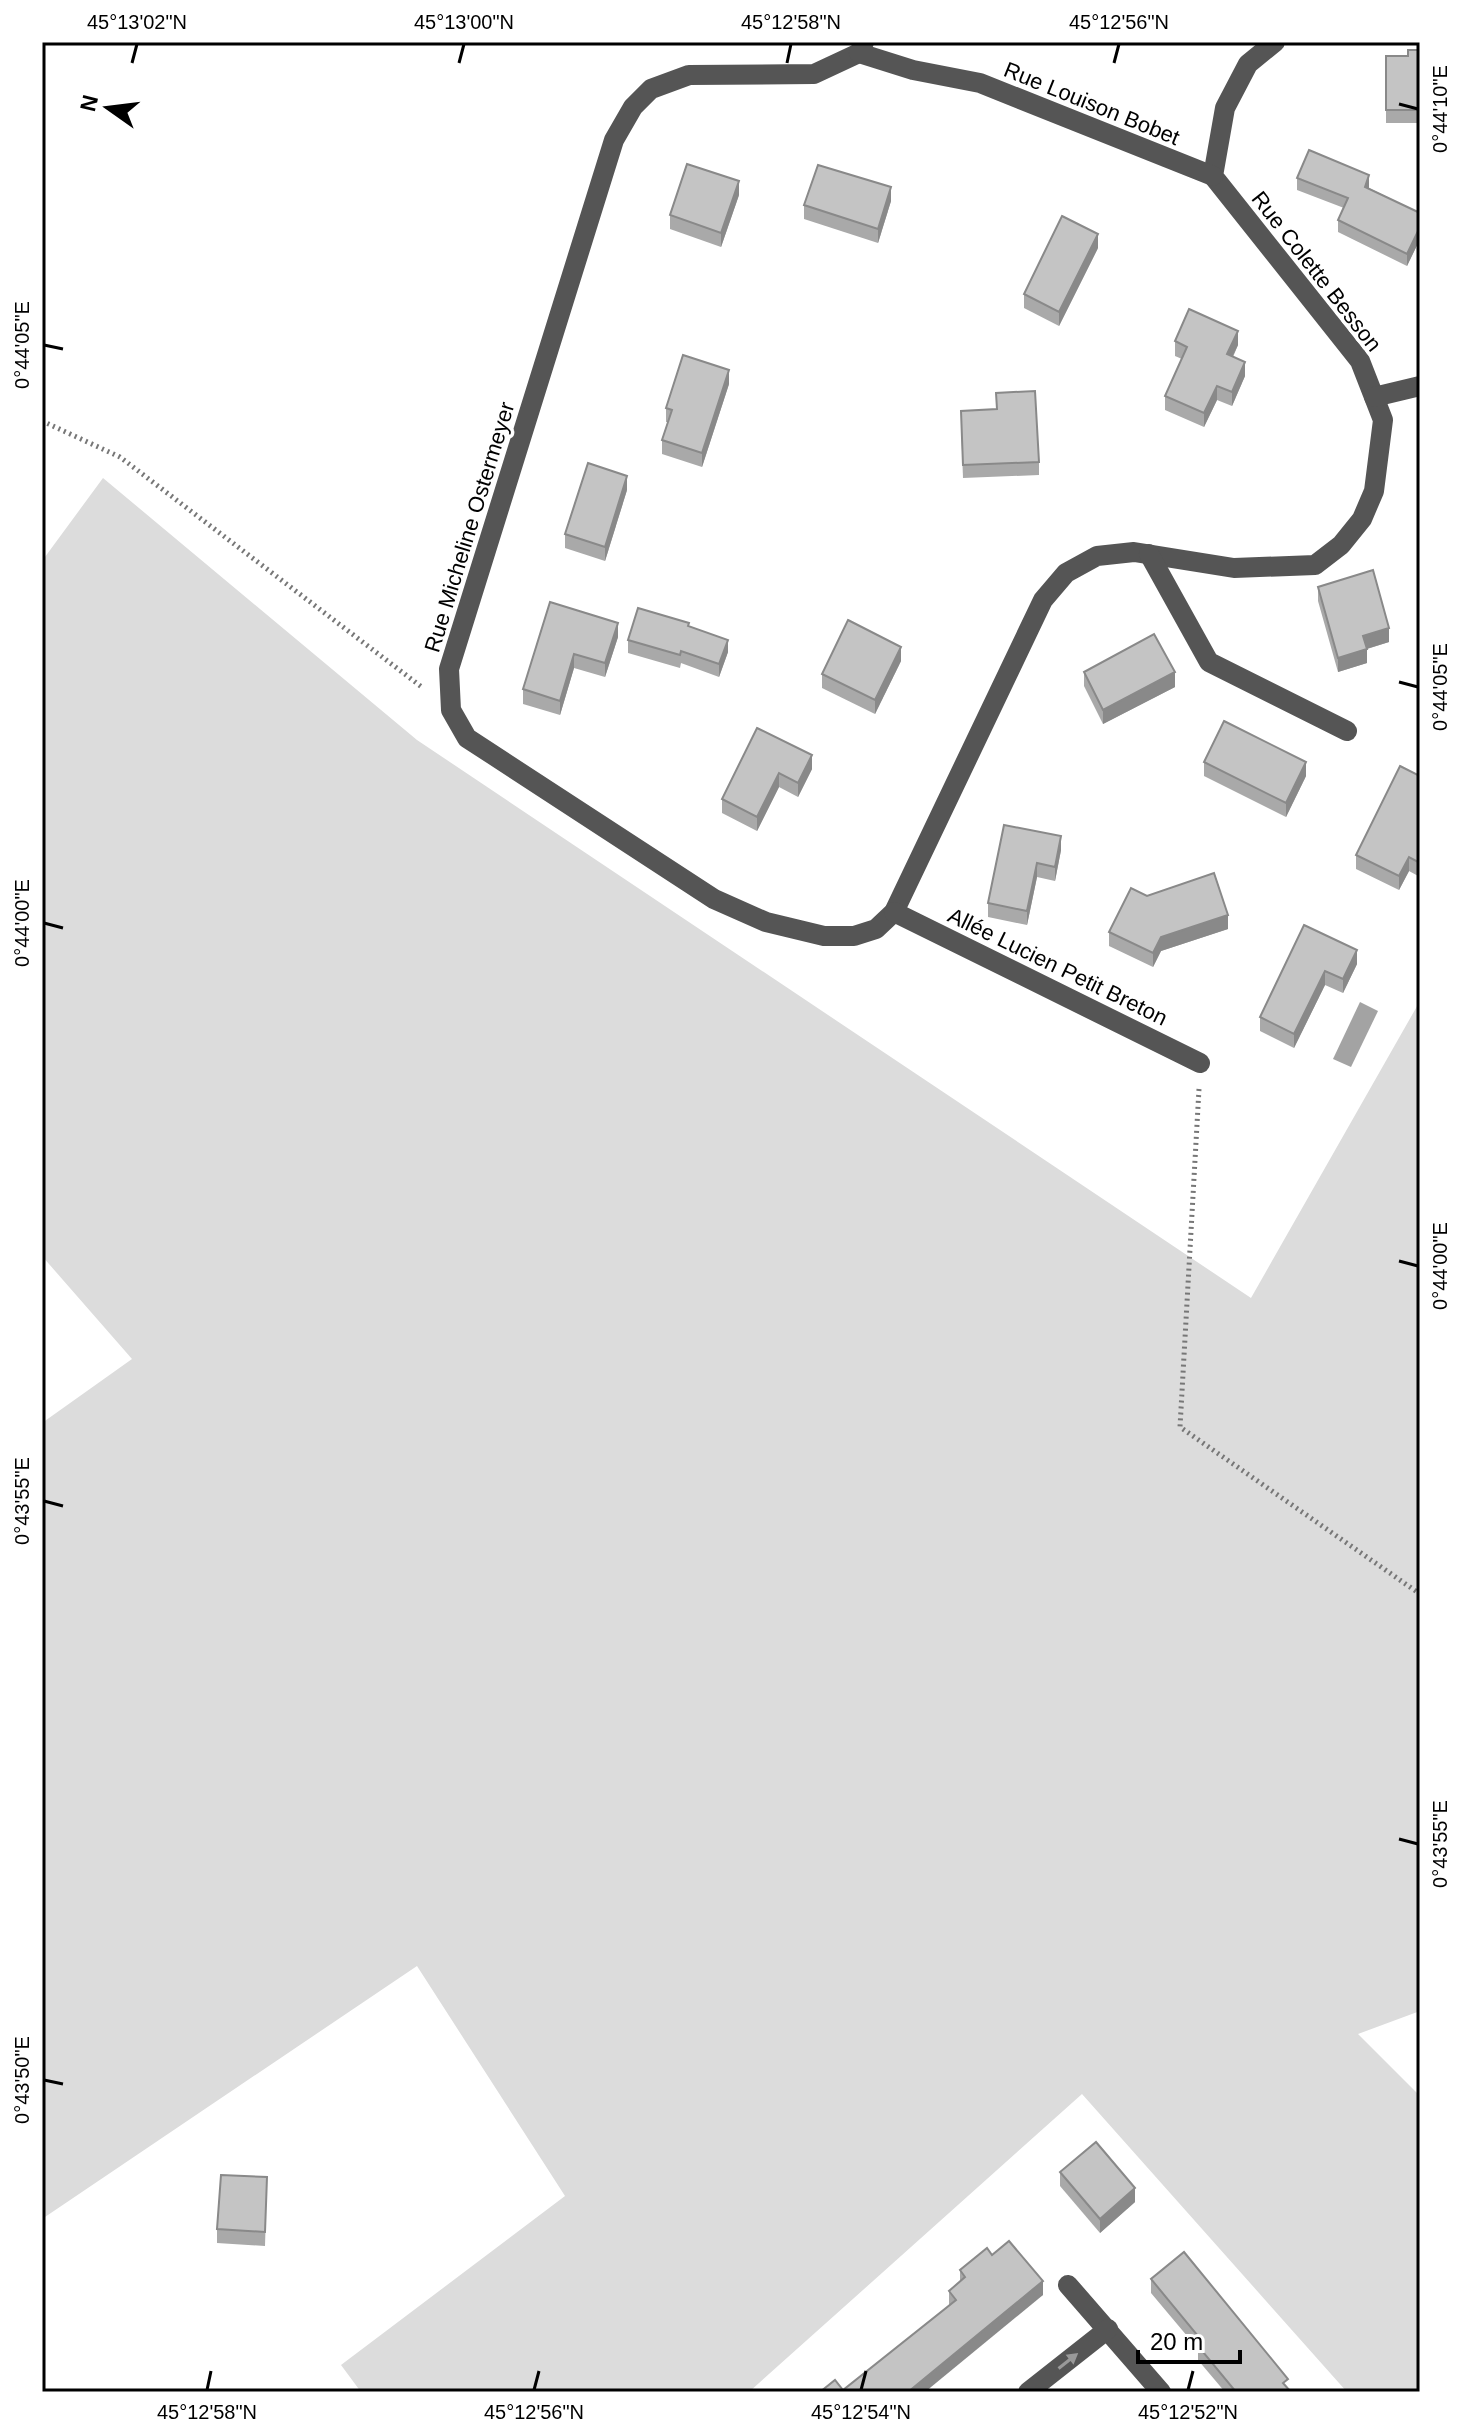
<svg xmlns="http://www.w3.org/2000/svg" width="1462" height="2434" font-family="Helvetica,sans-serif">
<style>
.green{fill:#dcdcdc}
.water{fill:#a3a3a3}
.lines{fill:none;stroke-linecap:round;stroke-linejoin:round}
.path{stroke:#777;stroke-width:5;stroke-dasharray:2 4;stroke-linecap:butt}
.minor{stroke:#555;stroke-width:20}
.wall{fill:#a9a9a9}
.shaded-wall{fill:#898989}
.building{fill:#c4c4c4;stroke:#898989;stroke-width:2}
.oneway{fill:#999}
.ticks{fill:none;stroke:#000;stroke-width:3}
.labels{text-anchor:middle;stroke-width:7;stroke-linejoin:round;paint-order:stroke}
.street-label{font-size:22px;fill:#000;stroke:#fff}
.neatline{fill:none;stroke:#000;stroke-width:3}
.ticks-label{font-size:20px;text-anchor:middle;fill:#000}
</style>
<rect width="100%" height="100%" fill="#fff"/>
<!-- green -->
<polygon class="green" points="103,478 417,740 1251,1298 1420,1001 1420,2011 1358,2034 1420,2096 1420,2392 1347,2392 1082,2094 749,2392 361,2392 341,2365 565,2196 417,1966 42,2219 42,1423 132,1359 42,1256 42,561"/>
<!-- water -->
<polygon class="water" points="1360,1002 1378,1011 1351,1067 1333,1059"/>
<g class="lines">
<!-- path -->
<g class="path">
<polyline points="42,421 120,457 423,688"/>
<polyline points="1199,1089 1180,1427 1420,1594"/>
</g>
<!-- minor -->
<g class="minor">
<polyline points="864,42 859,53 814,74 689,75 651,89 633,107 614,140 449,669 451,710 467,738 714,899 766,922 824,936 854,936 876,929 894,912 1043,600 1066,573 1097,556 1134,552 1234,568 1315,565 1341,545 1362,519 1374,491 1383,420 1360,361 1213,176 1225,108 1248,64 1275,42"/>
<polyline points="859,53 913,70 980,83 1213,176"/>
<polyline points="1374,397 1420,386"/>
<polyline points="1149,554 1209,662 1347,731"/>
<polyline points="894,912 1200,1063"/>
<polyline points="1068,2285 1161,2392"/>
<polyline points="1028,2392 1108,2329"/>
</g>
</g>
<!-- wall -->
<g class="wall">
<polygon points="1420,50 1420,123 1386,123 1386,56 1408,56"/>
<polygon points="1297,178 1369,187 1369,188 1420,213 1420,239 1407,266 1338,232 1338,220 1344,208 1297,190"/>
<polygon points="739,195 721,247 670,229 670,215"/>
<polygon points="891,201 878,243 804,219 804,205"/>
<polygon points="1098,248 1059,326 1024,308 1024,294"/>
<polygon points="1175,341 1238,345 1233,357 1245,376 1232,406 1217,400 1204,427 1165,410 1165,396 1182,359 1175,356"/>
<polygon points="729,384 702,467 662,454 662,440 668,422 666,422 666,408"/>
<polygon points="961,424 1039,462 1039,475 963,478"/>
<polygon points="627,490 605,561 565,548 565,534"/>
<polygon points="1318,587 1389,642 1367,649 1367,663 1338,672 1318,601"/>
<polygon points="550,602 618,637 605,677 574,668 560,715 523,704 523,689"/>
<polygon points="689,626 728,652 719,677 681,663 680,668 628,653 628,640"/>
<polygon points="901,661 875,714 822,688 822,674"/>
<polygon points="1084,672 1175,687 1103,724 1084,686"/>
<polygon points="757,728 812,769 798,797 779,787 757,831 722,813 722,799"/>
<polygon points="1204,762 1306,776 1286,817 1204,776"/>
<polygon points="1420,776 1420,877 1409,871 1399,890 1356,869 1356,855"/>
<polygon points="1004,825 1061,850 1055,881 1037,877 1027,925 988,917 988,903"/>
<polygon points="1147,896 1228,929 1161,951 1153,967 1109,946 1109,932"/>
<polygon points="1304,925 1357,964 1343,993 1325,985 1294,1048 1260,1031 1260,1017"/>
<polygon points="1060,2172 1135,2202 1100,2233 1060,2186"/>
<polygon points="267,2177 265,2246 217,2243 217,2229"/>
<polygon points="992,2255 1043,2295 843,2390 949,2306 949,2291 960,2282 960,2270"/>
<polygon points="1151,2279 1288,2388 1291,2392 1225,2392 1198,2360 1198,2349 1151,2293"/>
</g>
<!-- shaded-wall -->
<g class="shaded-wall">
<polygon points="1369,175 1369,187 1365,199 1365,187"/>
<polygon points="739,181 739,195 721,247 721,233"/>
<polygon points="891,187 891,201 878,243 878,229"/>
<polygon points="1420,227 1420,239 1407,266 1407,254"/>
<polygon points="1098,234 1098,248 1059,326 1059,312"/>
<polygon points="1238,331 1238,345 1227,368 1227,354"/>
<polygon points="1245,362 1245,376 1232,406 1232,392"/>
<polygon points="729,370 729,384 702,467 702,453"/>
<polygon points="1217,386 1217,400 1204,427 1204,413"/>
<polygon points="627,476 627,490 605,561 605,547"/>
<polygon points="618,623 618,637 605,677 605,663"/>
<polygon points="1389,628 1389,642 1363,650 1363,636"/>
<polygon points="728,640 728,652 719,677 719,664"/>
<polygon points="901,647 901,661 875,714 875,700"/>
<polygon points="1367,649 1367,663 1338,672 1338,658"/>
<polygon points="574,654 574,668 560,715 560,701"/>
<polygon points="1175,672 1175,687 1103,724 1103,710"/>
<polygon points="812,755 812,769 798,797 798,783"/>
<polygon points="1306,762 1306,776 1286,817 1286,803"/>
<polygon points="779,773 779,787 757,831 757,817"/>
<polygon points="1061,836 1061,850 1055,881 1055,867"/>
<polygon points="1409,857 1409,871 1399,890 1399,876"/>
<polygon points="1037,863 1037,877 1027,925 1027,911"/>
<polygon points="1228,915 1228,929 1161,951 1153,967 1153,953 1161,937"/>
<polygon points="1357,950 1357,964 1343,993 1343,979"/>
<polygon points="1325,971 1325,985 1294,1048 1294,1034"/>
<polygon points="1135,2188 1135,2202 1100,2233 1100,2219"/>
<polygon points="1043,2281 1043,2295 925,2392 908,2392"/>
</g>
<!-- building -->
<g class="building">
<polygon points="1408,50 1420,50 1420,110 1386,110 1386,56 1408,56"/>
<polygon points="1309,150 1369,175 1365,187 1420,213 1420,227 1407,254 1338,220 1348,198 1297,178"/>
<polygon points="687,164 739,181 721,233 670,215"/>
<polygon points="818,165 891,187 878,229 804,205"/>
<polygon points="1062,216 1098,234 1059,312 1024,294"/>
<polygon points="1189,309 1238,331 1227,354 1245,362 1232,392 1217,386 1204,413 1165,396 1187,347 1175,341"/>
<polygon points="683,355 729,370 702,453 662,440 672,410 666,408"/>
<polygon points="1035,391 1039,462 963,465 961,411 997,409 996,393"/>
<polygon points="588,463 627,476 605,547 565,534"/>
<polygon points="1373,570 1389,628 1363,636 1367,649 1338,658 1318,587"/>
<polygon points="550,602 618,623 605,663 574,654 560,701 523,689"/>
<polygon points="638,608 689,623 688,626 728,640 719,664 681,651 680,655 628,640"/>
<polygon points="848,620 901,647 875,700 822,674"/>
<polygon points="1154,634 1175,672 1103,710 1084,672"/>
<polygon points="1224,721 1306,762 1286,803 1204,762"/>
<polygon points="757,728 812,755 798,783 779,773 757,817 722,799"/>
<polygon points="1400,766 1420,776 1420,863 1409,857 1399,876 1356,855"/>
<polygon points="1004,825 1061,836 1055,867 1037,863 1027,911 988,903"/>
<polygon points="1214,873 1228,915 1161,937 1153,953 1109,932 1131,888 1147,896"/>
<polygon points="1304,925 1357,950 1343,979 1325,971 1294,1034 1260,1017"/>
<polygon points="1096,2142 1135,2188 1100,2219 1060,2172"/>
<polygon points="221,2175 267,2177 265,2232 217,2229"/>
<polygon points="1009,2241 1043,2281 908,2392 820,2392 835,2380 843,2390 956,2300 949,2291 965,2277 960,2270 987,2248 992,2255"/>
<polygon points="1184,2252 1288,2379 1283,2383 1291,2392 1236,2392 1198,2346 1203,2342 1151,2279"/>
</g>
<!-- one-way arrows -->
<defs><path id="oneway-solid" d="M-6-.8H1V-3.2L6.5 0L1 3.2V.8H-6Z" transform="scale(2)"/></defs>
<use class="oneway" href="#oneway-solid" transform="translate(1068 2361) rotate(-38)"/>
<!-- ticks -->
<path class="ticks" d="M132,63L137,44M459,63L464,44M787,63L791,44M1114,63L1119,44M1399,104L1418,109M44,345L63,349M1399,682L1418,687M44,923L63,928M1399,1261L1418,1266M44,1501L63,1506M1399,1839L1418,1844M44,2080L63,2084M207,2390L211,2371M534,2390L539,2371M861,2390L866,2371M1188,2390L1193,2371"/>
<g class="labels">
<!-- street labels -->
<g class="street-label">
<text transform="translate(1092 103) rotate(22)" y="8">Rue Louison Bobet</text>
<text transform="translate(1317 271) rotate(52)" y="8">Rue Colette Besson</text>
<text transform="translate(469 527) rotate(-73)" y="8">Rue Micheline Ostermeyer</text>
<text transform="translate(1058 966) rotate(26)" y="8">Allée Lucien Petit Breton</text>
</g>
</g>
<!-- border -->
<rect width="1462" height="2434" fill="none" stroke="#ffffff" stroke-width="88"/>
<!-- north arrow -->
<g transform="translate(108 108) rotate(284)" stroke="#ffffff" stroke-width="6" paint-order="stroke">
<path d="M0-6L14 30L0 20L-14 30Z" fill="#000000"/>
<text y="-12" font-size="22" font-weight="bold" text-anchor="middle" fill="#000000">N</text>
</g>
<!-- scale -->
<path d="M1138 2350v12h102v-12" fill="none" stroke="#000000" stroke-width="4"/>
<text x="1150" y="2350" font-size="24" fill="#000000" stroke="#ffffff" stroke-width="6" paint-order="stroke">20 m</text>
<rect x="44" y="44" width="1374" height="2346" class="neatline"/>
<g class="ticks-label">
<text x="137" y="29">45°13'02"N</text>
<text x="464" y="29">45°13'00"N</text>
<text x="791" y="29">45°12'58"N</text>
<text x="1119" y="29">45°12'56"N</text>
<text transform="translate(1440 109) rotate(-90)" y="7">0°44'10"E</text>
<text transform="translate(22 345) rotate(-90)" y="7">0°44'05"E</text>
<text transform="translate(1440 687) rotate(-90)" y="7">0°44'05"E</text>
<text transform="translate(22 923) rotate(-90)" y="7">0°44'00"E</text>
<text transform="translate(1440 1266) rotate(-90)" y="7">0°44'00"E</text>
<text transform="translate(22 1501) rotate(-90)" y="7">0°43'55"E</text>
<text transform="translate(1440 1844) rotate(-90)" y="7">0°43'55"E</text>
<text transform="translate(22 2080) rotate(-90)" y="7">0°43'50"E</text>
<text x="207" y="2419">45°12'58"N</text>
<text x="534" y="2419">45°12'56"N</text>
<text x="861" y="2419">45°12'54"N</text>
<text x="1188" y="2419">45°12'52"N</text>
</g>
</svg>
